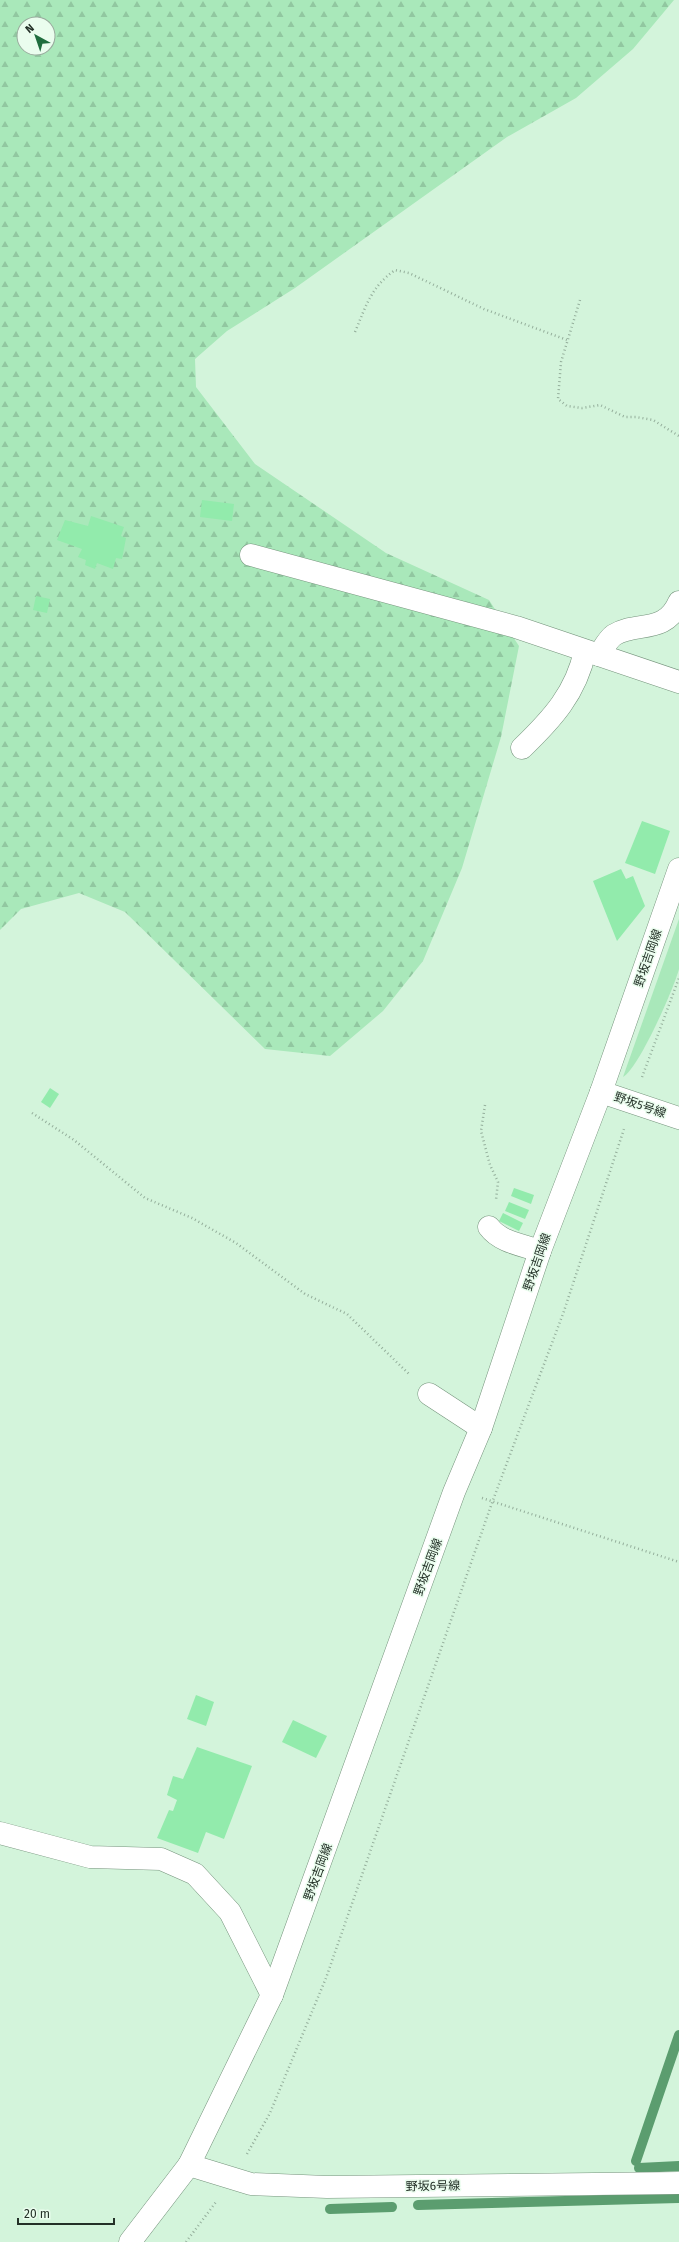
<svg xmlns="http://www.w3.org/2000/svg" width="679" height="2242" font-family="'Fira Sans','Noto Sans JP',sans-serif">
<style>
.grass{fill:#a9e8ba}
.forest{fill:url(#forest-firs);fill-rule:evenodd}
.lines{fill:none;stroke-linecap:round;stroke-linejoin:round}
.stream{stroke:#5b9d6f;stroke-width:10}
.building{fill:#92ebac}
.minor-casing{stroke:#76947d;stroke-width:23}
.tertiary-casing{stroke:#76947d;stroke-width:23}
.path{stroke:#94ae9b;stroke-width:2.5;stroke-dasharray:1 3;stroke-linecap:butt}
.minor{stroke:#fff;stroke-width:22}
.tertiary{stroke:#fff;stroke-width:22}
.labels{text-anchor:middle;stroke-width:3;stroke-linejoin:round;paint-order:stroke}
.street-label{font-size:12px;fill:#233027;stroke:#eafdee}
</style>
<defs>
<pattern id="forest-firs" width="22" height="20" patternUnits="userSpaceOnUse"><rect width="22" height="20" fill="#a9e8ba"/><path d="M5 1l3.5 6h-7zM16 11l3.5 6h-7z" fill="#91c7a0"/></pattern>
</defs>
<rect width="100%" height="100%" fill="#d3f4db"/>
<!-- grass -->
<path class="grass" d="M679,919C679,935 679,954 679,969C674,988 639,1068 623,1077Z"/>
<!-- forest -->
<path class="forest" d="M0,0H674L633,49L576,98L507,137L295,288L227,331L195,359L196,387L255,464L386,553L489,600L519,646L501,737L462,868L423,961L383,1011L330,1056L265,1049L125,912L79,893L21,909L0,930ZM24,24H48V48H24Z"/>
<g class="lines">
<!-- stream -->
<g class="stream">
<polyline points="636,2161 679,2035"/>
<polyline points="639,2168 679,2166"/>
<polyline points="418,2205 679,2198"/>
<polyline points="330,2209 392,2207"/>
</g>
</g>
<!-- building -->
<g class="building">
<polygon points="202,500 234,504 232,521 200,517"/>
<polygon points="91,516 124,527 121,536 126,538 122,559 116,558 113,569 97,563 95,569 85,565 86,560 78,557 82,549 57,540 65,520 88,526"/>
<polygon points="36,596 50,599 47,613 33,610"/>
<polygon points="642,821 670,831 655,874 625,863"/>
<polygon points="621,869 626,879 633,876 645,906 617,941 593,881"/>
<polygon points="50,1088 59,1094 50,1108 41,1102"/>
<polygon points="514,1188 534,1195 531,1204 511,1196"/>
<polygon points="509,1202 529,1210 525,1219 505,1211"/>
<polygon points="503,1213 523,1223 519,1231 499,1221"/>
<polygon points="196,1695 214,1702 206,1726 187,1719"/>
<polygon points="293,1720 327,1736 316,1758 282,1742"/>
<polygon points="197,1747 252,1766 224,1839 206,1832 198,1853 157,1838 169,1810 173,1811 177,1800 167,1795 173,1776 183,1779"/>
</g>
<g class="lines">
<defs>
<g id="minor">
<polyline points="251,555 516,627 679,682"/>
<path d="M599,655C603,649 608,639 614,635C636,621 665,635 679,602"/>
<path d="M522,748C552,719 576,693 585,651"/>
<polyline points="601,1092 679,1118"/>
<path d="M489,1227C500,1242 522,1245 540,1251"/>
<polyline points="429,1394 481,1428"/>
<polyline points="0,1833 90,1857 161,1859 195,1874 230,1912 272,1995"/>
<polyline points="189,2165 251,2184 327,2187 679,2183"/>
</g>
<polyline id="tertiary" points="130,2242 189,2165 272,1995 454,1492 481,1428 540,1251 601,1092 679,869"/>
</defs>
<!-- minor casing -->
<use href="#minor" class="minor-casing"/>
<!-- tertiary casing -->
<use href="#tertiary" class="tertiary-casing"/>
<!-- path -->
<g class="path">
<polyline points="580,300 561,362 558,399 567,406 582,408 600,405 625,417 636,417 653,420 679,436"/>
<path d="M355,332C366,306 371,287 395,270L409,273L484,309L567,340"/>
<polyline points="642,1077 679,978"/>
<polyline points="485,1105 481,1131 490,1165 498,1182 496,1200"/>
<polyline points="32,1113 74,1140 145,1198 192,1218 236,1243 305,1294 347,1314 409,1374"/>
<polyline points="482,1498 679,1562"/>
<polyline points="247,2154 270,2113 326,1978 493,1500 564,1311 624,1129"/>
<polyline points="186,2242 216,2202"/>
</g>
<!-- minor -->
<use href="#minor" class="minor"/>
<!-- tertiary -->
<use href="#tertiary" class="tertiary"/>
</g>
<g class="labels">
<!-- street labels -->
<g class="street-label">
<text transform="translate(648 958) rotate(-71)" y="4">野坂吉岡線</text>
<text transform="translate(640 1105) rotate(19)" y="4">野坂5号線</text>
<text transform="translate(537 1262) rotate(-71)" y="4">野坂吉岡線</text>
<text transform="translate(428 1567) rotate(-70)" y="4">野坂吉岡線</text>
<text transform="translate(318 1872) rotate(-70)" y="4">野坂吉岡線</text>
<text transform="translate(433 2186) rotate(-1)" y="4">野坂6号線</text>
</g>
</g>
<!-- north arrow -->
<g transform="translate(36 36) rotate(320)"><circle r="19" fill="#eafdee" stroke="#9aab9e"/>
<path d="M0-3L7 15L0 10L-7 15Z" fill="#1f6e3e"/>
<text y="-6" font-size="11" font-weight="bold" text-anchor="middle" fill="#233027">N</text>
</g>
<!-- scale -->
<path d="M18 2218v6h96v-6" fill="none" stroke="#233027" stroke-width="2"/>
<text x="24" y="2218" font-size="12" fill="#233027" stroke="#eafdee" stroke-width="3" paint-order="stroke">20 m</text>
</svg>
